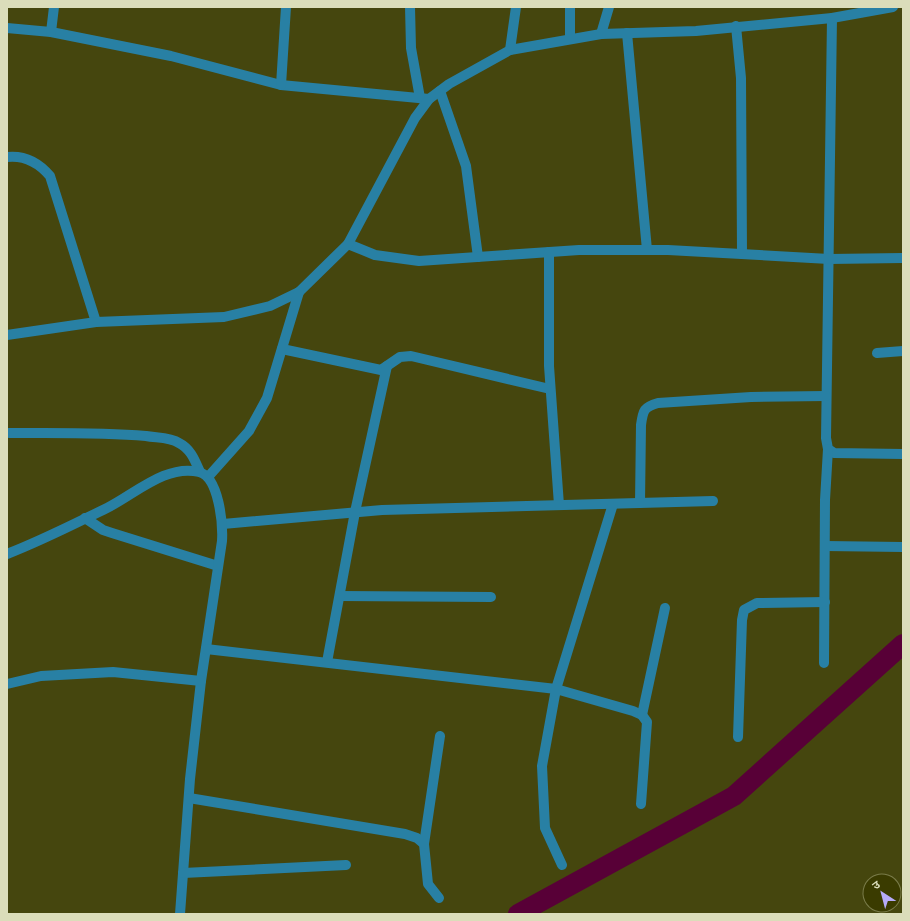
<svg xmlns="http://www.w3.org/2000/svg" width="910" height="921" font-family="'Exo 2','Noto Sans Devanagari',sans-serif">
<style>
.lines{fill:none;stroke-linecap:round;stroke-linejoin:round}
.canal{stroke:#580037;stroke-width:20}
.minor{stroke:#2880a4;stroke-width:10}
</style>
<rect width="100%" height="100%" fill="#45460e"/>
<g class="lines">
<!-- canal -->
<polyline class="canal" points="518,914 734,796 903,644"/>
<!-- minor -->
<g class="minor">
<polyline points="410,7 411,48 420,98"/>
<polyline points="570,7 570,38"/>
<polyline points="832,18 826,438 828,449 834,453 903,454"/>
<polyline points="736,26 741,78 742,254"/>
<polyline points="7,28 51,32 171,56 281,85 429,99"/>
<polyline points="51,32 54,7"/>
<polyline points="627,33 647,250"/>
<polyline points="601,34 609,7"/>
<polyline points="510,50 516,7"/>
<polyline points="281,85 286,7"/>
<polyline points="440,91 466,166 478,257"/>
<path d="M7,157C25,155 39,163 50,176L96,322"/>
<polyline points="348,244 375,255 419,261 579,250 668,250 829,259 903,258"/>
<polyline points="549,252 549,366 559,505"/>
<polyline points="7,335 96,322 224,317 270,306 299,292 348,244 415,118 429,99 449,84 510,50 601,34 696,31 832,18 893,7"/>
<polyline points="282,349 381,370 400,357 411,356 550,389"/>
<polyline points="877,353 903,351"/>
<path d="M9,433C55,433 101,432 146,436C157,438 170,437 179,443C191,449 195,461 200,472"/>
<polyline points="208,477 249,431 267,398 299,292"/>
<path d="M640,503L641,425C643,410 644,407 658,403L751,397L826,396"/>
<polyline points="85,518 103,530 112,533 218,566"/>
<polyline points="223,524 382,510 713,501"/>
<polyline points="825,546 903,547"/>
<path d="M7,554C41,541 74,524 107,508C135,494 166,464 199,472C219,477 223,524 222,541L201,681L190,779L180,914"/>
<polyline points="340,596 491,597"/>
<polyline points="206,649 556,689 633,711 642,715 647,722 641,804"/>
<polyline points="327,662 355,512 387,366"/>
<polyline points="824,663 825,500 828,449"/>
<polyline points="7,684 41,676 113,672 201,681"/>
<polyline points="642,715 665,608"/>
<polyline points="738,737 742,620 744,610 757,603 825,602"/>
<polyline points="189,798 405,834 417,838 424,844 428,884 439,898"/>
<polyline points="424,844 440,736"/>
<polyline points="562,865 545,828 542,766 556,689 613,504"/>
<polyline points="183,873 346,865"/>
</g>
</g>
<!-- border -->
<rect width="910" height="921" fill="none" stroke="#dbddba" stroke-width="16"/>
<!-- north arrow -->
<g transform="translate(882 893) rotate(324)"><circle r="19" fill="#3a3b00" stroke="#7a7c4a"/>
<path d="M0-3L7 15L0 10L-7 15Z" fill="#b6abf8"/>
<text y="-6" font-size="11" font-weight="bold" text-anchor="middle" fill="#dbddba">उ</text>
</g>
</svg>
